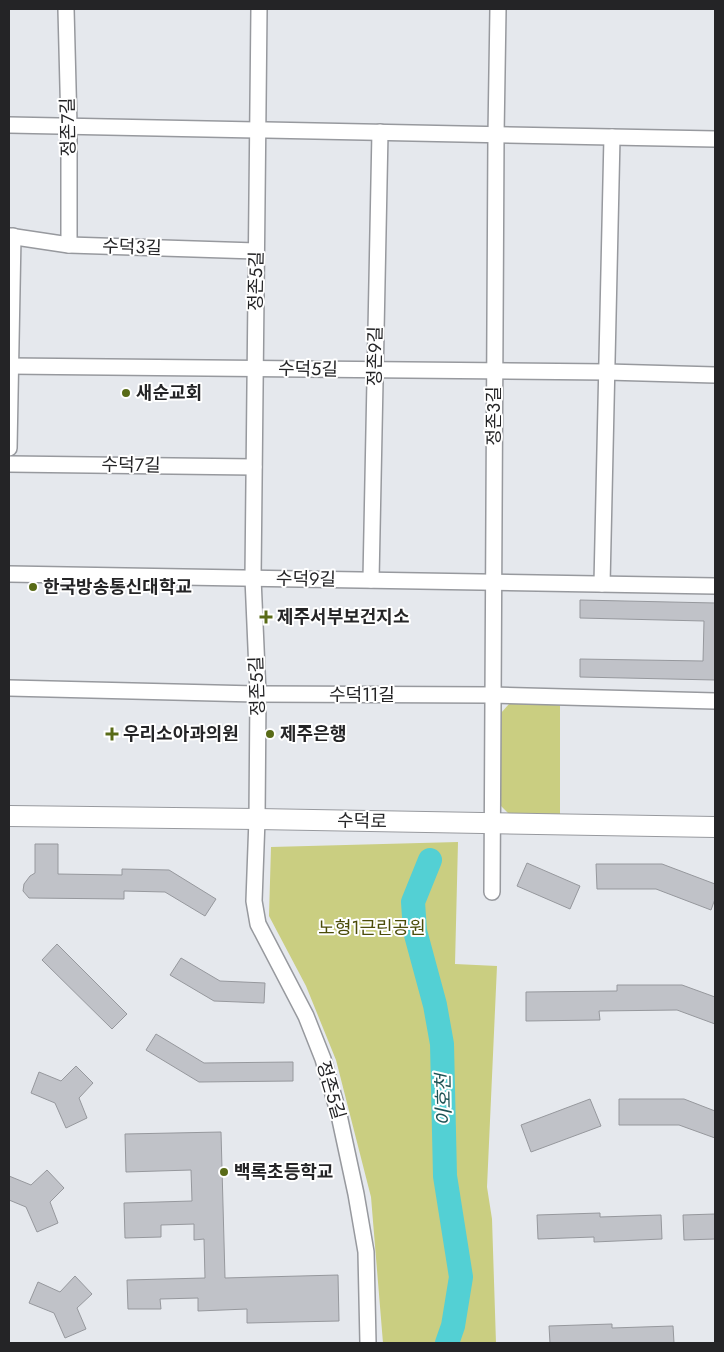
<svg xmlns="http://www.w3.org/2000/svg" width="724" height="1352" font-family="Jost,'Noto Sans KR',sans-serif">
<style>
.green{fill:#cace81}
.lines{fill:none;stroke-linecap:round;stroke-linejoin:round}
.river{stroke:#53d0d4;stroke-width:24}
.building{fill:#c0c2c8;stroke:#96989d}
.minor-casing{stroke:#97999e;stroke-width:18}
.major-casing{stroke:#97999e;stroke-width:22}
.minor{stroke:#fff;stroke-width:15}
.major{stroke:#fff;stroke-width:20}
.poi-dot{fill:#596b17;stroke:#fff;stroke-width:2}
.labels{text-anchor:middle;stroke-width:4;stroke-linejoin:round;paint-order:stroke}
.street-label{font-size:18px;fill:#242426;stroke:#fff}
.poi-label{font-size:18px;font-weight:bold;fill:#242426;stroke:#fff;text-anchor:start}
.park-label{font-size:18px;fill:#4b4c09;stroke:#fff}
.water-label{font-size:19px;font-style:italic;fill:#1e5355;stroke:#fff}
</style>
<rect width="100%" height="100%" fill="#e5e8ed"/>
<!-- green -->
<g class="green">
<polygon points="509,704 560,704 560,815 510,815 501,806 501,713"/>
<polygon points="458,842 455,964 497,966 487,1187 492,1219 496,1343 383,1343 371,1197 336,1060 306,986 269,916 271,847"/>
</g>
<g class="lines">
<!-- river -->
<polyline class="river" points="430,860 413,902 415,931 435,1005 442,1044 445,1176 461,1277 453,1326 447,1343"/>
</g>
<!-- building -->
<g class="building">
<polygon points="580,600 715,603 715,680 580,677 580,659 703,661 704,621 580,618"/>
<polygon points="35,844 58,844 58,874 122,875 122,869 169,870 216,899 205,916 165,892 124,891 124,899 29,898 23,891 24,884 30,876 35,873"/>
<polygon points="527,863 580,886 570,909 517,886"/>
<polygon points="596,864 662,864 715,884 715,899 711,910 656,889 597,889"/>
<polygon points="57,944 127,1014 112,1029 42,960"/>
<polygon points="181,958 220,981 265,983 264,1003 214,1001 170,975"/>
<polygon points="617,985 682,985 715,997 715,1024 677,1010 599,1011 600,1020 526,1021 526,992 617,991"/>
<polygon points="156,1034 204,1063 293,1062 293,1081 199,1082 146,1050"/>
<polygon points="76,1066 93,1083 79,1098 87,1118 66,1128 55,1103 31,1093 39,1072 61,1081"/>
<polygon points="590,1099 601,1126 531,1152 521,1125"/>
<polygon points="619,1099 684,1099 715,1111 715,1138 679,1125 619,1125"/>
<polygon points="221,1132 225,1278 338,1275 339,1321 247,1323 247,1309 198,1311 198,1298 160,1299 161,1309 128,1309 127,1280 205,1278 204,1239 194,1240 194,1224 161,1225 161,1237 125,1238 124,1203 192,1201 191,1170 126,1172 125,1134"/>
<polygon points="47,1170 64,1188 50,1202 58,1223 37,1232 26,1207 9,1200 9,1176 31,1185"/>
<polygon points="600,1213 600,1217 661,1215 662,1239 594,1242 594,1237 538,1239 537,1215"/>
<polygon points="715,1214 715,1239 684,1240 683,1215"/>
<polygon points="75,1276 92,1294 77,1308 86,1329 65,1338 54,1313 29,1303 38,1282 60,1292"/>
<polygon points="612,1324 612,1328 673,1326 674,1343 550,1343 549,1326"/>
</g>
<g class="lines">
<defs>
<g id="minor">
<polyline points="66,9 69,126 69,245"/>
<polyline points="259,9 253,578 258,694 257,819 254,901 258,924 306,1016 323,1059 339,1115 356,1194 366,1252 368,1343"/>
<polyline points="9,125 715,139"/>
<polyline points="9,236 69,245 256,251"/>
<polyline points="9,366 607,372 715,375"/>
<polyline points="9,448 13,236"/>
<polyline points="9,464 254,467"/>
<polyline points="9,574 715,586"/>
<polyline points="371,580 380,132"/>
<polyline points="602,584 612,137"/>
<polyline points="9,688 258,694 492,695 715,701"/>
<polyline points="492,892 496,135 498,9"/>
</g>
<polyline id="major" points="9,816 257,819 715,827"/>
</defs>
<!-- minor casing -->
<use href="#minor" class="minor-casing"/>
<!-- major casing -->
<use href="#major" class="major-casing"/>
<!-- minor -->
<use href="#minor" class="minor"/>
<!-- major -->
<use href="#major" class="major"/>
</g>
<!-- markers -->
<g class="poi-dot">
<circle cx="126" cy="393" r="5"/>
<circle cx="33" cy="587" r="5"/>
<path d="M263.5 609.5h5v5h5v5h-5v5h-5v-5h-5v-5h5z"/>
<path d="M109.5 726.5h5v5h5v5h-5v5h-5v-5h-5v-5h5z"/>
<circle cx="270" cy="734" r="5"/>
<circle cx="224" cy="1172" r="5"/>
</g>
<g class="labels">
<!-- street labels -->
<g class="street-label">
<text transform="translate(68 127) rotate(-91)" y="6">정존7길</text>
<text transform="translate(132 247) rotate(2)" y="6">수덕3길</text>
<text transform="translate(256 281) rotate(-89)" y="6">정존5길</text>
<text transform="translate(375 356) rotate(-89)" y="6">정존9길</text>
<text transform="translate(308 369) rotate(1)" y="6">수덕5길</text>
<text transform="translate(494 416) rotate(-90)" y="6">정존3길</text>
<text transform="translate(131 465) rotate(1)" y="6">수덕7길</text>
<text transform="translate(306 579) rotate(1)" y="6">수덕9길</text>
<text transform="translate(257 686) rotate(-92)" y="6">정존5길</text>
<text x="362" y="701">수덕11길</text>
<text transform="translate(362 821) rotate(1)" y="6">수덕로</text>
<text transform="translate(331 1090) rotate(74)" y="6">정존5길</text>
</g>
<!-- poi labels -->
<g class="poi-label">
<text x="136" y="399">새순교회</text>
<text x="43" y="593">한국방송통신대학교</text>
<text x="277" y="623">제주서부보건지소</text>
<text x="123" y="740">우리소아과의원</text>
<text x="280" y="740">제주은행</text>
<text x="234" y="1178">백록초등학교</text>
</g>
<!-- park labels -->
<g class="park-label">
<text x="372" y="934">노형1근린공원</text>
</g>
<!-- water labels -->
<g class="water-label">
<text transform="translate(443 1100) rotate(-91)" y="7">이호천</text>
</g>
</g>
<!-- border -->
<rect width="724" height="1352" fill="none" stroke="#242426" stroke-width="20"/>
</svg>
